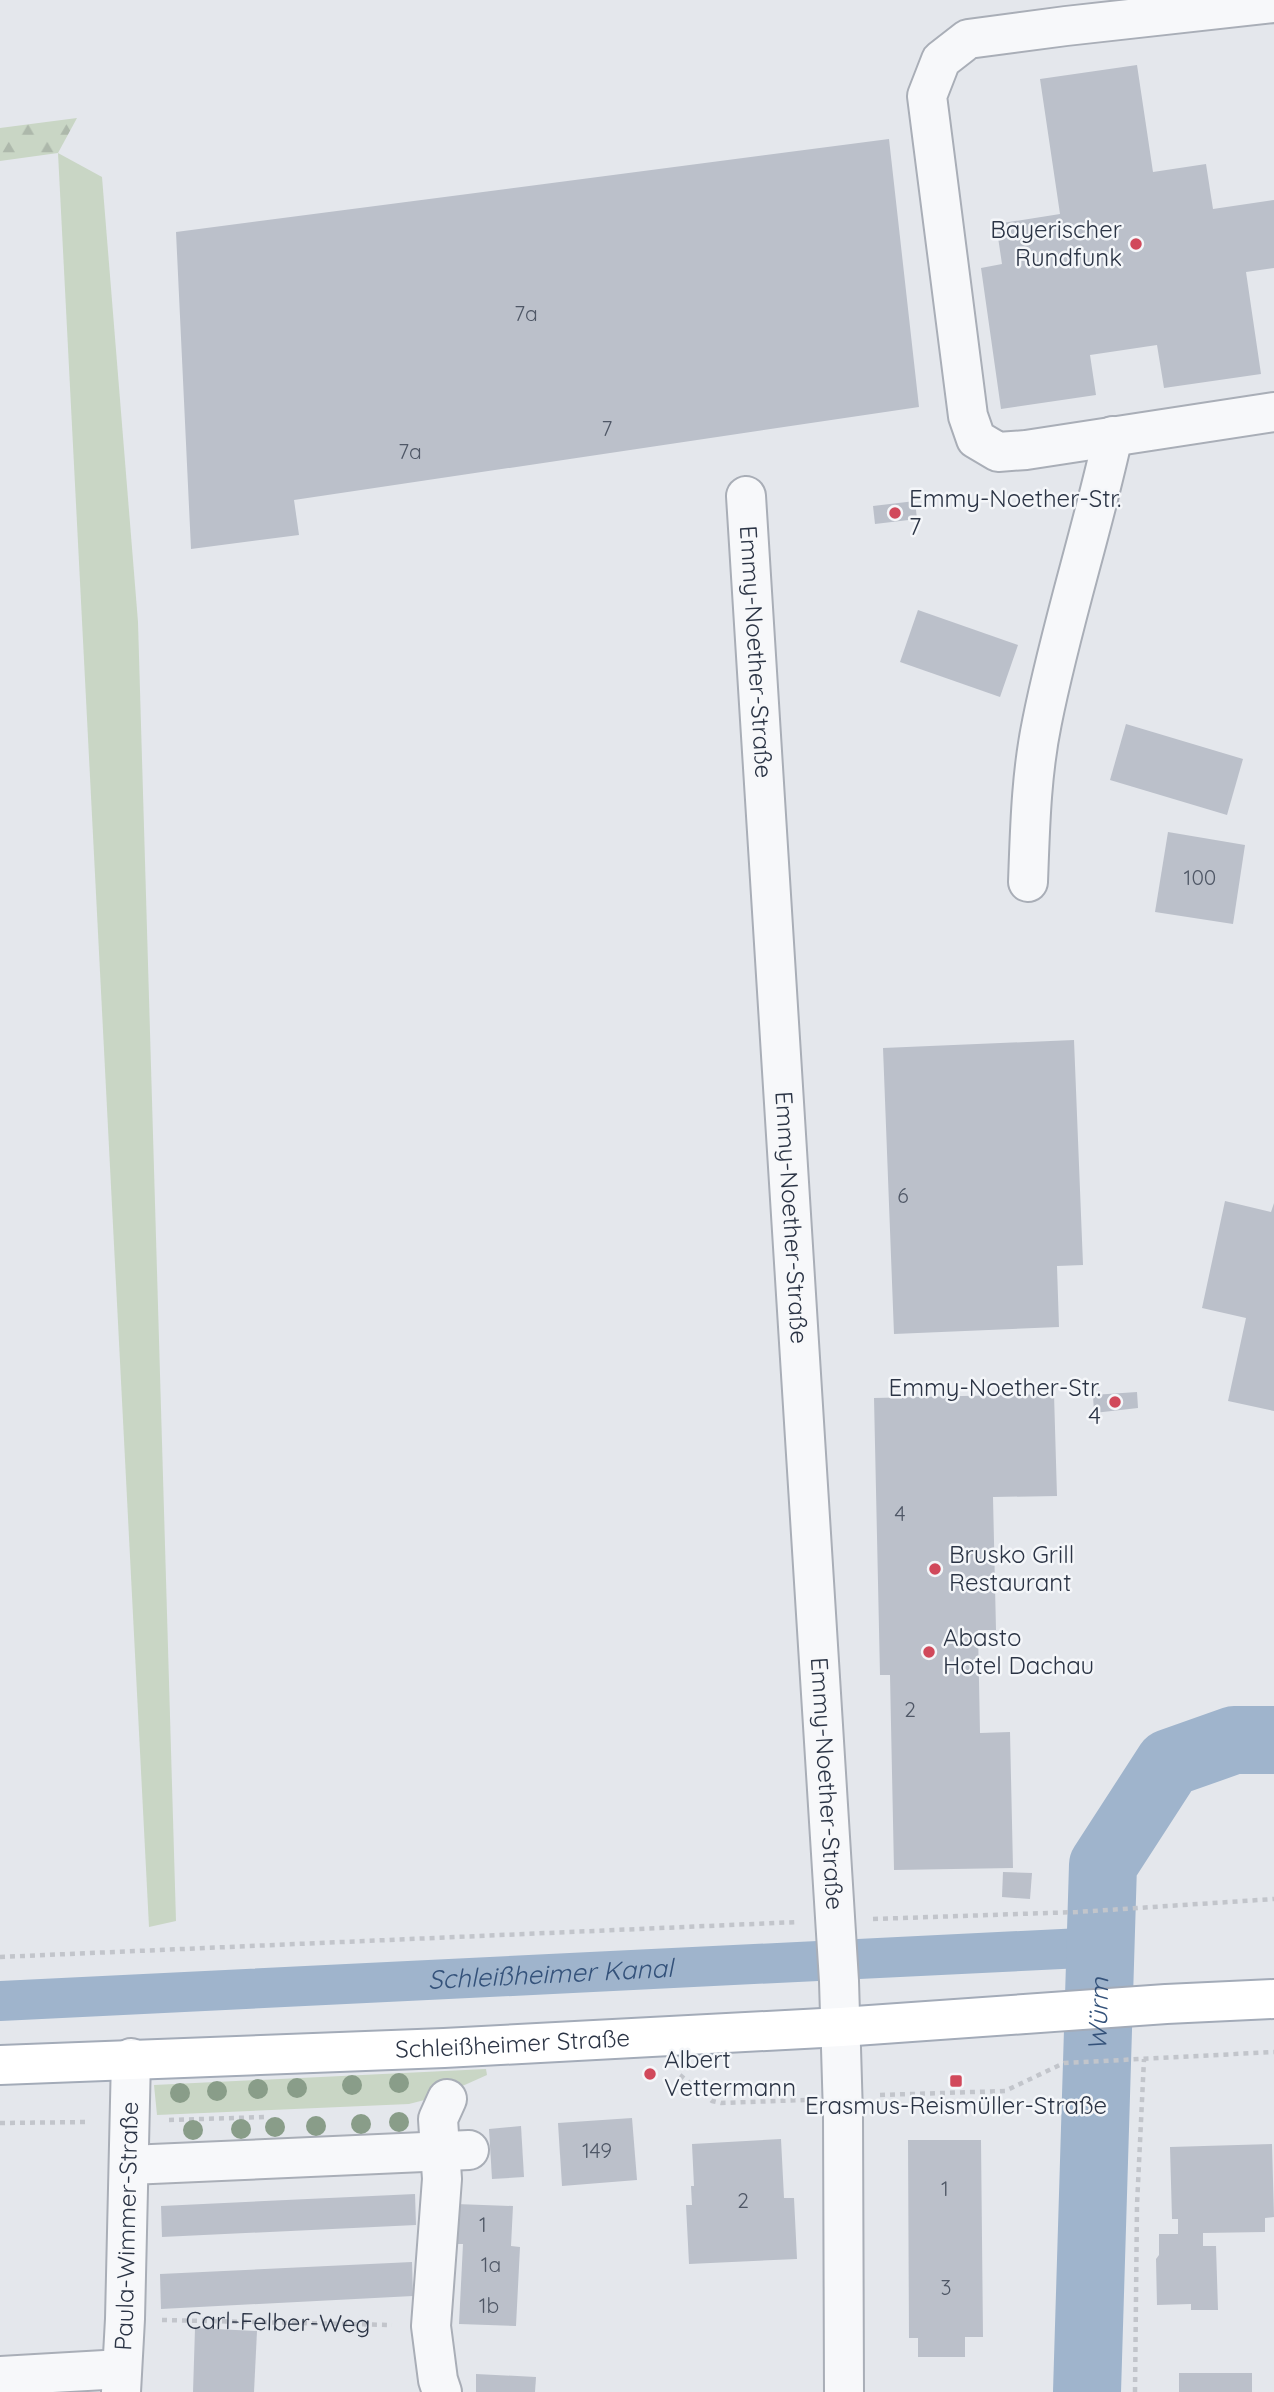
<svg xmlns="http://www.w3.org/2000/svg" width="1274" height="2392" font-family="Quicksand,sans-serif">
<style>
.green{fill:#c9d6c5}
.forest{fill:url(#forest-firs)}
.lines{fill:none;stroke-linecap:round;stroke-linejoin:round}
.canal{stroke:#9fb4cc;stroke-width:40}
.river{stroke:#9fb4cc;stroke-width:68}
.building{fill:#bbc0ca}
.minor-casing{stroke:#a9aeb7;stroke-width:42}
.major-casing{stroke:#a3abb8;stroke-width:42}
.path{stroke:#c2c5cb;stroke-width:4.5;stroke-dasharray:5 5;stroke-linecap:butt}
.minor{stroke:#f7f8fa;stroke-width:38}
.major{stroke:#fff;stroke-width:38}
.tree{fill:#899d89}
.poi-dot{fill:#d1495b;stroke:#f4f6f9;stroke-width:2.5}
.labels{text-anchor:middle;stroke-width:5;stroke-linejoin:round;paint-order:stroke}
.number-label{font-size:21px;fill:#4f5766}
.poi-label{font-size:24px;fill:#2b3445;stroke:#f4f6f9;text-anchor:start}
.street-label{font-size:24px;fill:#2b3445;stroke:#f4f6f9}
.water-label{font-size:26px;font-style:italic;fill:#34527a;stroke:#f4f6f9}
</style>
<defs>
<pattern id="forest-firs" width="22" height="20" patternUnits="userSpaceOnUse" patternTransform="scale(1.75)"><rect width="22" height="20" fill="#c9d6c5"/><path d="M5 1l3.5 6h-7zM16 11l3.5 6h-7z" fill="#adb8ab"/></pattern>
</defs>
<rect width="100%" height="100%" fill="#e4e7ec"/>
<!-- green -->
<g class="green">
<polygon points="58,153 102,177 138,622 176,1921 149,1927"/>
<polygon points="486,2069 487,2075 440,2096 409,2104 157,2115 154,2085"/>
</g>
<!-- forest -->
<polygon class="forest" points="77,118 58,153 0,161 0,128"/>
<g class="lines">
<!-- canal -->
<path class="canal" id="s1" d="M0,2001L1102,1947"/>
<!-- river -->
<path class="river" id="s2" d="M1087,2392L1103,1865L1169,1763L1234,1740H1274"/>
</g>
<!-- building -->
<g class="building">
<polygon points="1137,65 1153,172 1206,164 1213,209 1274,200 1274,268 1246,272 1261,374 1164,388 1157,345 1090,355 1096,395 1001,409 981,268 1002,264 996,224 1060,214 1040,79"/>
<polygon points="889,139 919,407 294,500 299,535 191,549 176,232"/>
<polygon points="915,501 917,519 875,524 873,506"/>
<polygon points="918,610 1018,645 1000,697 900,662"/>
<polygon points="1126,724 1243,759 1227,815 1110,780"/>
<polygon points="1168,832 1245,845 1233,924 1155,912"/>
<polygon points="1074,1040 1083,1265 1057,1266 1059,1327 894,1334 883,1048"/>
<polygon points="1225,1201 1271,1212 1274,1203 1274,1411 1228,1401 1246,1318 1202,1308"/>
<polygon points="1137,1392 1138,1408 1094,1413 1093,1395"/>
<polygon points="1054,1394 1057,1496 993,1497 996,1630 978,1630 980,1733 1010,1732 1013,1868 894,1870 890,1675 880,1675 874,1398"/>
<polygon points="1003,1872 1032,1873 1030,1899 1002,1897"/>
<polygon points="632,2118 637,2180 562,2186 558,2123"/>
<polygon points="521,2126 524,2177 492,2179 489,2129"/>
<polygon points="781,2139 784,2198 794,2198 797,2259 689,2264 686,2205 692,2205 691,2186 694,2186 692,2144"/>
<polygon points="908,2140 981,2140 983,2337 965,2337 965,2357 918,2357 918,2338 909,2338"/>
<polygon points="1272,2144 1274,2217 1265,2218 1265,2232 1203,2233 1203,2246 1216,2246 1218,2310 1191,2310 1191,2304 1157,2305 1156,2259 1159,2255 1159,2234 1178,2234 1178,2219 1172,2219 1170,2147"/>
<polygon points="415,2194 416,2225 162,2237 161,2206"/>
<polygon points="456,2204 513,2206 511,2246 520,2247 516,2326 459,2324 463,2244 454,2244"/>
<polygon points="412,2262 413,2296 161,2309 160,2274"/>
<polygon points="195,2328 257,2331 254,2392 193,2392"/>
<rect x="1179" y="2373" width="73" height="19"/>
<polygon points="476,2374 536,2377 535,2392 476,2392"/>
</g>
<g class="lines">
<defs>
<g id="minor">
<polyline points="1274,3 1066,26 968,39 941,60 927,96 968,416 976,439 998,452 1026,450 1274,412"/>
<path id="s4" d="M746,496L839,1981L843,2115L844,2392"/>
<path d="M1028,882C1030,829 1031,775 1042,722C1061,626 1092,532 1113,436"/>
<polyline points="129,2165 469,2150"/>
<polyline points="0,2376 122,2369"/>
<path id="s5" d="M121,2392L125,2319L131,2058"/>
<polyline points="442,2392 438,2380 431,2326 442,2179 438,2119 447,2099"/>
</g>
<g id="major">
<path id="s6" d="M0,2065L444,2048L841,2027L1166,2004L1274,1999"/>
</g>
</defs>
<!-- minor casing -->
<use href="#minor" class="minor-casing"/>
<!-- major casing -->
<use href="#major" class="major-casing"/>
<!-- path -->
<g class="path">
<polyline points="873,1919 1077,1912 1274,1899"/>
<polyline points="0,1957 798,1922"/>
<polyline points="680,2075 712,2101 721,2103 805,2100"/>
<polyline points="880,2095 1005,2091 1064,2063 1274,2052"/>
<polyline points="169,2120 265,2117"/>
<polyline points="0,2123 90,2122"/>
<path id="s3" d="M162,2320L392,2325"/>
<polyline points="1135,2392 1137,2205 1144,2059"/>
</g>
<!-- minor -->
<use href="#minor" class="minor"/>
<!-- major -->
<use href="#major" class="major"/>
</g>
<!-- trees -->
<g class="tree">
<circle cx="399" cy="2083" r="10"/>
<circle cx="352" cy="2085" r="10"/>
<circle cx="297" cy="2088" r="10"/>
<circle cx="258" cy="2089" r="10"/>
<circle cx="217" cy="2091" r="10"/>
<circle cx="180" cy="2093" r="10"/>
<circle cx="399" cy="2122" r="10"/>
<circle cx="361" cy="2124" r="10"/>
<circle cx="316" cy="2126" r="10"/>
<circle cx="275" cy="2127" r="10"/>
<circle cx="241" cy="2129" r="10"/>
<circle cx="193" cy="2130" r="10"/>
</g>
<!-- markers -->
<g class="poi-dot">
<circle cx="1136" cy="244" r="7"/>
<circle cx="895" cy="513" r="7"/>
<circle cx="1115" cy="1402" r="7"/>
<circle cx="935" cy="1569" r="7"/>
<circle cx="929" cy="1652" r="7"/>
<circle cx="650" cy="2074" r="7"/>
<rect x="949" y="2074" width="14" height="14" rx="3.5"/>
</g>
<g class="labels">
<!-- number labels -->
<g class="number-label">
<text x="526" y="321">7a</text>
<text x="607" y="436">7</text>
<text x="410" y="459">7a</text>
<text x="1200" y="885">100</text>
<text x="903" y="1203">6</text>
<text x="900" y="1521">4</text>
<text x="910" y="1717">2</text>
<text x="597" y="2158">149</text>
<text x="945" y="2196">1</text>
<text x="743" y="2208">2</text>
<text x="483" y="2232">1</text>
<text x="491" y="2272">1a</text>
<text x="946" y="2295">3</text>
<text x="489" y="2313">1b</text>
</g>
<!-- poi labels -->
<g class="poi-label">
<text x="1122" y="238" text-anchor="end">Bayerischer<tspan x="1122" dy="28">Rundfunk</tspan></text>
<text x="909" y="507">Emmy-Noether-Str.<tspan x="909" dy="28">7</tspan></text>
<text x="1101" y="1396" text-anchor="end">Emmy-Noether-Str.<tspan x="1101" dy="28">4</tspan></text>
<text x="949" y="1563">Brusko Grill<tspan x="949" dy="28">Restaurant</tspan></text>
<text x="943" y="1646">Abasto<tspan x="943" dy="28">Hotel Dachau</tspan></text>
<text x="664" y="2068">Albert<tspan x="664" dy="28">Vettermann</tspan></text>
<text x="956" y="2114" text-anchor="middle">Erasmus-Reismüller-Straße</text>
</g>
<!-- street labels -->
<g class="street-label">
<text dy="8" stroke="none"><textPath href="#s4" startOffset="156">Emmy-Noether-Straße</textPath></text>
<text dy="8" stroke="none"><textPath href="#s4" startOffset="723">Emmy-Noether-Straße</textPath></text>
<text dy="8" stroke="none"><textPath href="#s4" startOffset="1290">Emmy-Noether-Straße</textPath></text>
<text dy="8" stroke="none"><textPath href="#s6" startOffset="513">Schleißheimer Straße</textPath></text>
<text dy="8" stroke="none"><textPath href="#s5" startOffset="166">Paula-Wimmer-Straße</textPath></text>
<text dy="8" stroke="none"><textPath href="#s3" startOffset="116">Carl-Felber-Weg</textPath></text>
</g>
<!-- water labels -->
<g class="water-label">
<text dy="9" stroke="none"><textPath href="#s1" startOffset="551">Schleißheimer Kanal</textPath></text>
<text dy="9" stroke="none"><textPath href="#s2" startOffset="378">Würm</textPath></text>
</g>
</g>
</svg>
